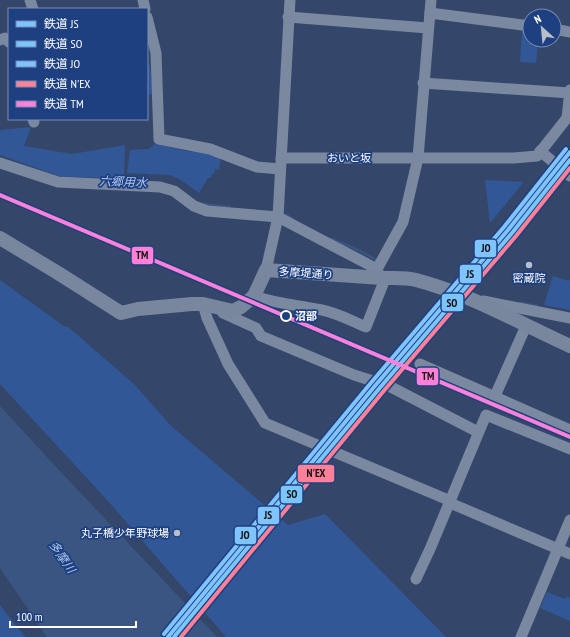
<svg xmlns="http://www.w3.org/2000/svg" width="570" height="637" font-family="'PT Sans Narrow','Noto Sans JP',sans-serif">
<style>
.green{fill:#315797}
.water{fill:#3b5583}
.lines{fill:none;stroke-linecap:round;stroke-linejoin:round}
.stream{stroke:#3b5583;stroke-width:2.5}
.minor{stroke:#7a88a0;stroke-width:11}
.major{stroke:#78869e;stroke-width:14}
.rail-1-casing{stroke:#1e4080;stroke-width:7}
.rail-2-casing{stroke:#1e4080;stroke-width:7}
.rail-3-casing{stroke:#1e4080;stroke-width:7}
.rail-4-casing{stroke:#1e4080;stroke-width:7}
.rail-5-casing{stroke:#1e4080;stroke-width:7}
.rail-1{stroke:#80c4ff;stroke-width:4}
.rail-2{stroke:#7ac6fc;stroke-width:4}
.rail-3{stroke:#80c4ff;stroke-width:4}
.rail-4{stroke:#ff8098;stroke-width:4}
.rail-5{stroke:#ff80d7;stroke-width:4}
.poi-dot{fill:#b8bfcb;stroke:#1e4080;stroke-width:1.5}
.stop-dot{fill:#1e4080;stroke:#fff;stroke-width:2}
.labels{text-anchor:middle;stroke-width:3.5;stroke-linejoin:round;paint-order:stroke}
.street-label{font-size:11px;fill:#fff;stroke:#1e4080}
.poi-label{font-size:11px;fill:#fff;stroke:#1e4080}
.stop-label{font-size:11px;font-weight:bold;fill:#fff;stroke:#1e4080;text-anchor:start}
.water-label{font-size:12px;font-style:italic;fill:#aec6f0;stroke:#1e4080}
.line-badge{stroke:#1e4080;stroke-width:1.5}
.pale-badge-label{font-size:11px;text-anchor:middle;font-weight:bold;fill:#111}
</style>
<rect width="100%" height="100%" fill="#34476a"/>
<!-- green -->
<g class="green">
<polygon points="522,31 530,31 530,40 538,40 536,63 520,62"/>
<polygon points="147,65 150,65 153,94 147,95"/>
<polygon points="31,127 24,146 72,154 125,145 124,178 71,177 59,176 0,155 0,130"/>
<polygon points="155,144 187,151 206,152 221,157 219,170 215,169 214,174 212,174 211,178 208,178 199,193 181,180 170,175 127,173 130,150 149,149"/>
<polygon points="485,180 524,182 490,223"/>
<polygon points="553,276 569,281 570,279 570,310 544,305"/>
<polygon points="0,280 65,327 67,326 135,385 170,425 288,525 325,514 446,637 226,637 107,500 0,384"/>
<polygon points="547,592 565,599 567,596 570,598 570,621 540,608"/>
<polygon points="0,605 3,609 25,637 0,637"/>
</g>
<!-- water -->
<polygon class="water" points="0,406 57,468 217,637 47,637 0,568"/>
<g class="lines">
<!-- stream -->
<g class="stream">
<polyline points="203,204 230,207"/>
<polyline points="285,214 293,219"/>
<polyline points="331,239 356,249 375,259"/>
<polyline points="521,303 537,306"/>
</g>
<!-- minor -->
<g class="minor">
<polyline points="30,0 33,9"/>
<polyline points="143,0 145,9"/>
<polyline points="430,13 530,26"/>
<polyline points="147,17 156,53 159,139 210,149 257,167 280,169"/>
<polyline points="288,17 428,28"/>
<polyline points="554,29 570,32"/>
<polyline points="0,40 5,38 9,42"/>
<polyline points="423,83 570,93"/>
<polyline points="33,119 34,122"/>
<polyline points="540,151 570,176"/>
<polyline points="281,158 514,158 537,156 567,118 570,90"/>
<path d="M0,163L58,182L160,187L174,191L194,206L207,211L278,217L377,269L383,284L366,327C352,321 337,313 322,310C299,305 276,304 254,296"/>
<polyline points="377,269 403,222 418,158 431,0"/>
<polyline points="266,270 278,217 290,0"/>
<polyline points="483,301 570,318"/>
<polyline points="203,304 207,318 228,364 265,423 446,499 450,503 570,554"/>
<polyline points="222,311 223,313 256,328 261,336 354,375 389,386 478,432"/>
<polyline points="420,364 570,430"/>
<polyline points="495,396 526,326"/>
<polyline points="416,579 430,549 486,415 570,449"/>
<polyline points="521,637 570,520"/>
</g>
<!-- major -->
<path class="major" d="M0,238L58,273L121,313L138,309L192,304H203L233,311L241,307L254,296L266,270L382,278C393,278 405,277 416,280C470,294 519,323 570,346"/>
<defs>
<polyline id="rail-1" points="168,637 374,387 508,230 570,152"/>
<polyline id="rail-2" points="174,637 378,390 512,233 570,160"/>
<polyline id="rail-3" points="164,634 370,384 504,227 566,149"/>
<polyline id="rail-4" points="181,637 382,393 516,236 570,168"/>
<polyline id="rail-5" points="0,195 570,437"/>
</defs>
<!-- rail-1 casing -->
<use href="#rail-1" class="rail-1-casing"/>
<!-- rail-2 casing -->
<use href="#rail-2" class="rail-2-casing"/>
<!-- rail-3 casing -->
<use href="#rail-3" class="rail-3-casing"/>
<!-- rail-4 casing -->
<use href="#rail-4" class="rail-4-casing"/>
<!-- rail-5 casing -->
<use href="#rail-5" class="rail-5-casing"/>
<!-- rail-1 -->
<use href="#rail-1" class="rail-1"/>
<!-- rail-2 -->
<use href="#rail-2" class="rail-2"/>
<!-- rail-3 -->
<use href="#rail-3" class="rail-3"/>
<!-- rail-4 -->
<use href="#rail-4" class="rail-4"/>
<!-- rail-5 -->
<use href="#rail-5" class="rail-5"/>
</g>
<!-- markers -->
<g class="poi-dot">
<circle cx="529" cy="265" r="4"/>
<circle cx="177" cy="533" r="4"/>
</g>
<circle class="stop-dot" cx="286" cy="316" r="5"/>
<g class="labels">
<!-- street labels -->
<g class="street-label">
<text x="349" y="162">おいと坂</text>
<text transform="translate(306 273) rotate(4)" y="4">多摩堤通り</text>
</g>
<!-- poi labels -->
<g class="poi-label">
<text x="529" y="282">密蔵院</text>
<text x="169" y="537" text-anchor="end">丸子橋少年野球場</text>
</g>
<!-- stop labels -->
<g class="stop-label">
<text x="295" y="320">沼部</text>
</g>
<!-- water labels -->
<g class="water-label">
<text transform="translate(123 182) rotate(2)" y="4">六郷用水</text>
<text transform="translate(62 557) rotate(55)" y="4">多摩川</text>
</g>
</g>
<g class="line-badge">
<rect x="474" y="239" width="23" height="19" rx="4" fill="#80c4ff"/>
<rect x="131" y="246" width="23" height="19" rx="4" fill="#ff80d7"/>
<rect x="459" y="264" width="23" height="20" rx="4" fill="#80c4ff"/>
<rect x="441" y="293" width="23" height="19" rx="4" fill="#7ac6fc"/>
<rect x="416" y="367" width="23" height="19" rx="4" fill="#ff80d7"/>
<rect x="297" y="464" width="38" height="19" rx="4" fill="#ff8098"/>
<rect x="280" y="485" width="23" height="19" rx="4" fill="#7ac6fc"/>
<rect x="257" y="506" width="23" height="19" rx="4" fill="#80c4ff"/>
<rect x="234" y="526" width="23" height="19" rx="4" fill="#80c4ff"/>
</g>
<g class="pale-badge-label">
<text x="486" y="252">JO</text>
<text x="142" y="259">TM</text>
<text x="470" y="278">JS</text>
<text x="452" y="307">SO</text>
<text x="428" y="380">TM</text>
<text x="316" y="477">N'EX</text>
<text x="292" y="498">SO</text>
<text x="268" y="519">JS</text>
<text x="245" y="539">JO</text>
</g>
<!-- legend -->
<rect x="8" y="8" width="140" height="112" fill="#1e4080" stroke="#788cb3"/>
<rect x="16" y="21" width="20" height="6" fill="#80c4ff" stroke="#788cb3"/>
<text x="44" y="28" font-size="12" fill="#ffffff">鉄道 JS</text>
<rect x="16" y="41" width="20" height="6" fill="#7ac6fc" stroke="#788cb3"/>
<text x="44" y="48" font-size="12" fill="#ffffff">鉄道 SO</text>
<rect x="16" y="61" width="20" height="6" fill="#80c4ff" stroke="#788cb3"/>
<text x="44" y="68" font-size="12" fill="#ffffff">鉄道 JO</text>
<rect x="16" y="81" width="20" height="6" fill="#ff8098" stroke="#788cb3"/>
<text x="44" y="88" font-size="12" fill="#ffffff">鉄道 N'EX</text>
<rect x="16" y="101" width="20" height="6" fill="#ff80d7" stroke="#788cb3"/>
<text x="44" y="108" font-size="12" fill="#ffffff">鉄道 TM</text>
<!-- north arrow -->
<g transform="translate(542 28) rotate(333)"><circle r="19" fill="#1e4080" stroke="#788cb3"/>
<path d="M0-3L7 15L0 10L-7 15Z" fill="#b8bfcb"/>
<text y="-6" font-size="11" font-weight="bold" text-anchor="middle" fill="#ffffff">N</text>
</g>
<!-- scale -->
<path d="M10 621v6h126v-6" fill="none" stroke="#ffffff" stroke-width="2"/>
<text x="16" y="621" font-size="12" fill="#ffffff" stroke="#1e4080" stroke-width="3" paint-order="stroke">100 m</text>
</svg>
